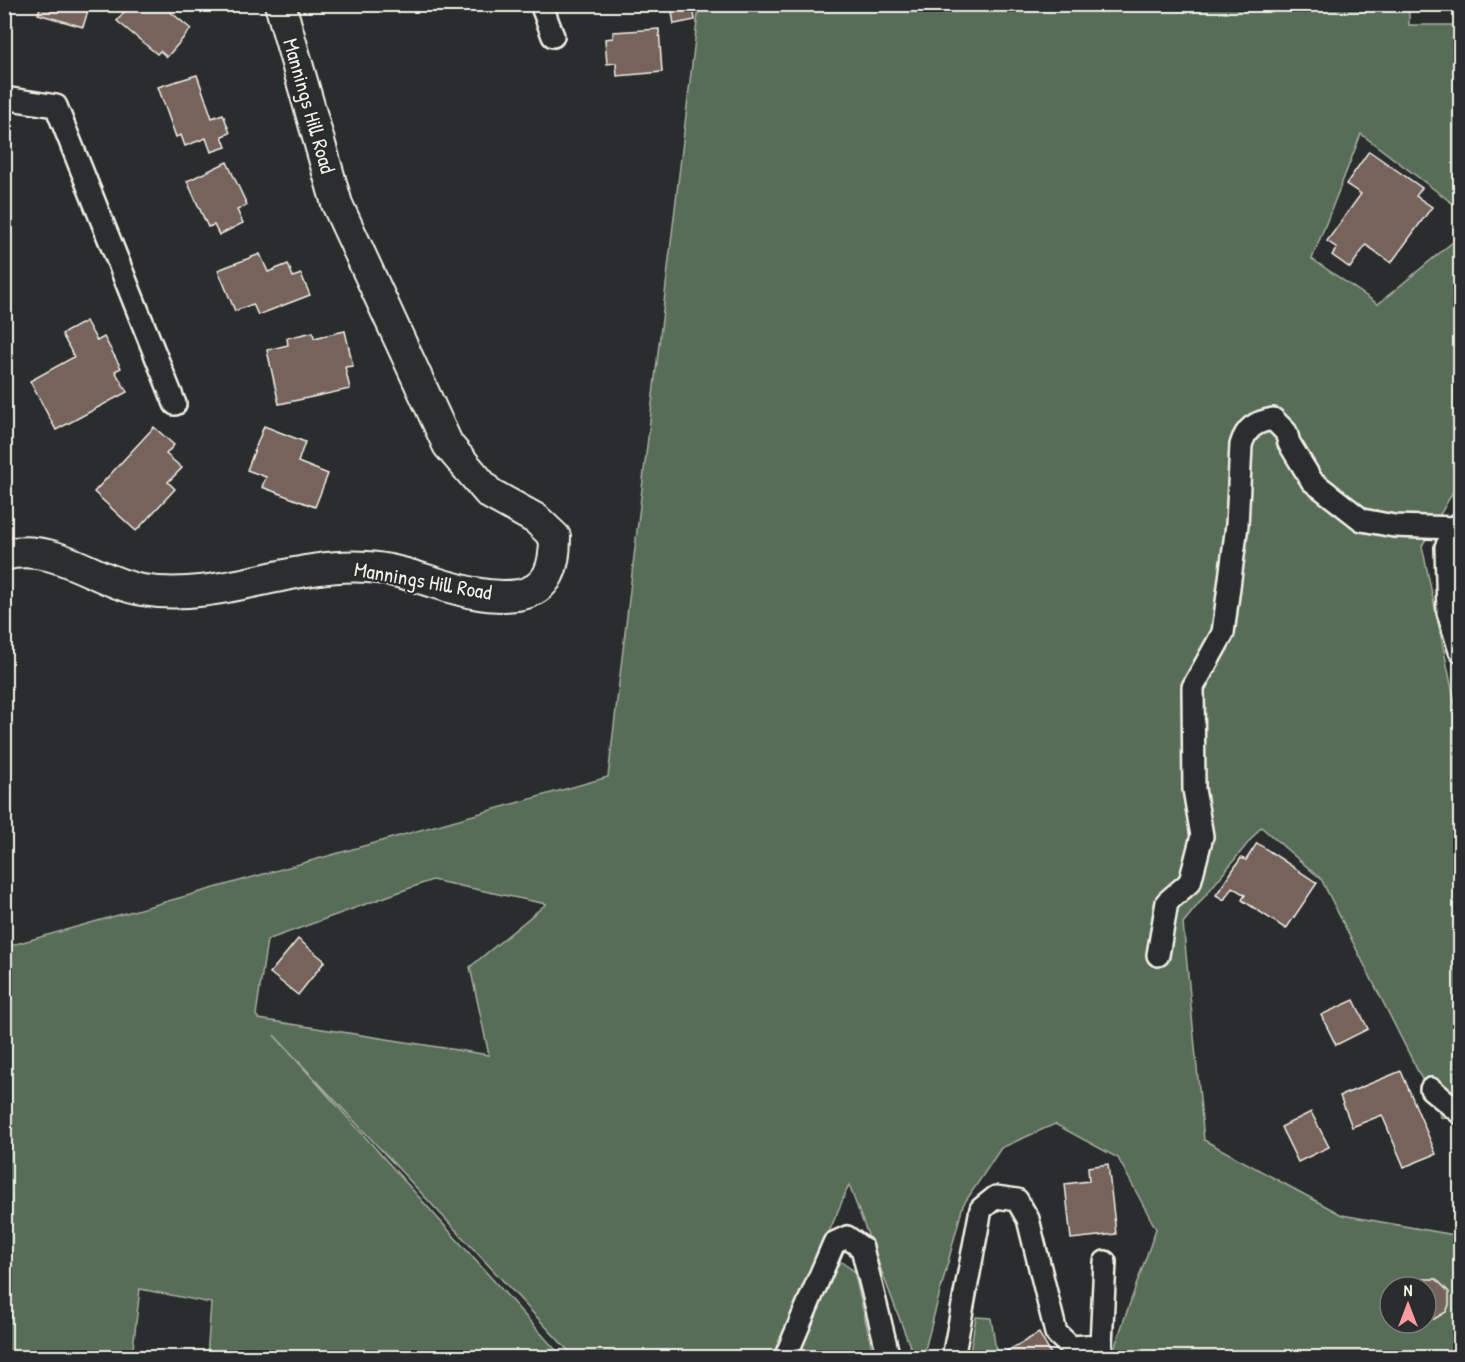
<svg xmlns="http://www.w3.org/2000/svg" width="1465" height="1362" font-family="'Patrick Hand',sans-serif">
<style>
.green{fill:#596d58;stroke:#a6afa0;stroke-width:1.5;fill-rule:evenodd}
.building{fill:#74635b;stroke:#f4f1e8;stroke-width:1.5}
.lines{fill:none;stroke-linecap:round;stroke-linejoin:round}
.minor-casing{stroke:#f4f1e8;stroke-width:26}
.secondary-casing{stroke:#f4f1e8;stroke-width:34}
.minor{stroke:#2a2d2e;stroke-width:21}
.secondary{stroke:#2a2d2e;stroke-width:30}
.labels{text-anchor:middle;stroke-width:4.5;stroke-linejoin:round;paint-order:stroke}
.street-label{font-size:21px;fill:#f4f1e8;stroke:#2a2d2e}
</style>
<rect width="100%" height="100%" fill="#2a2d2e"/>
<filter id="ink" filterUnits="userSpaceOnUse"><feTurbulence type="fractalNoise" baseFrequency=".0167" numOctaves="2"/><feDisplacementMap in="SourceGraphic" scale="12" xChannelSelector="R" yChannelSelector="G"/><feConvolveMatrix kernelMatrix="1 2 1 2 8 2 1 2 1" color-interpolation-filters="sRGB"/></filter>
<g filter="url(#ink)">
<!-- green -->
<g class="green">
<path d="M1409,4V25H1460V209L1361,134L1312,259L1378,304L1460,236V491L1453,492L1422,546L1460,727V1121L1441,1117L1321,879L1261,827L1183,923L1204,1140L1342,1215L1460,1236V1357H1111L1156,1229L1118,1158L1055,1124L1001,1148L963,1205L923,1357H914L849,1185L776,1357H574L274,1035L562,1357H207L211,1303L140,1289L132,1357L5,1358V947L608,777L699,5ZM432,880L546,904L470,967L489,1055L259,1019L256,1015L267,940ZM1390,1287H1426V1323H1390Z"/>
<polygon points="837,1259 854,1271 874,1357 798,1358"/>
<polygon points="976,1317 991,1318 997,1357 969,1357"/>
</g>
<!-- building -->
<g class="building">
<polygon points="41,4 90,4 83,27 38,14"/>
<polygon points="130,4 161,4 191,29 167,57 160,51 157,54 117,21"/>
<polygon points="693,4 695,20 674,24 671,6"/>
<polygon points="659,29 662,72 617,76 616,63 607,64 605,39 613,38 613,32"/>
<polygon points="197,75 212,118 223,114 230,133 222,136 226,147 211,152 206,138 185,146 181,135 176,137 158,87"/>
<polygon points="1369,151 1422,188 1416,196 1432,207 1391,263 1366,245 1350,268 1332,255 1337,248 1327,241 1361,194 1346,184"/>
<polygon points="227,162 247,205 237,210 243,223 219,235 214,225 208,227 187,181"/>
<polygon points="260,254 268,272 288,264 293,277 301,274 310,295 258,315 253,304 235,311 218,270"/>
<polygon points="86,321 97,341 104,337 121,368 115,371 127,392 56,430 30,381 74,357 62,334"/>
<polygon points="345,331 353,366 345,367 350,389 279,404 267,350 288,345 287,338 313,332 314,338"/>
<polygon points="4,424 11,442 4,444"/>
<polygon points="264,426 305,442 298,462 328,474 315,507 262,487 266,477 247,470"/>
<polygon points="154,427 174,445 166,454 182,468 168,482 175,489 136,531 94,492"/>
<polygon points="1257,843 1317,883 1286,929 1242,900 1245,895 1232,887 1224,900 1216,895 1241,858 1246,860"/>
<polygon points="298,939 325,961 298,995 270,973"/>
<polygon points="1354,1000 1368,1029 1336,1045 1321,1015"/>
<polygon points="1401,1071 1436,1154 1404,1167 1382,1115 1352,1127 1340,1096"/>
<polygon points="1311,1112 1329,1147 1298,1162 1281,1127"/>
<polygon points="1108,1164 1116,1234 1071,1239 1065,1184 1089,1181 1088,1167"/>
<polygon points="1424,1279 1436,1279 1449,1292 1449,1305 1446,1312 1434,1319 1426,1320 1426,1287 1412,1287"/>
<polygon points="1039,1333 1053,1358 1002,1358 1000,1355"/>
</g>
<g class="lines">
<defs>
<g id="minor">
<polyline points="541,4 553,36"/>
<polyline points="4,98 56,106 175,404"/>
<polyline points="1460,523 1446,547 1448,612 1460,651"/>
<path d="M1158,955L1167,902L1190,882L1202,836L1194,789L1193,687L1223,633L1237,525L1241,445C1246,428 1255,422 1273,419L1286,432L1289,443L1312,481L1362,520L1394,526L1457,528"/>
<polyline points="1431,1089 1460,1113"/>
<polyline points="785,1358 834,1243 847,1237 862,1248 889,1358"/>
<polyline points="953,1358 981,1209 996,1197 1017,1200 1028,1219 1056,1333 1071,1347 1101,1345 1105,1262"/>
</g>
<path id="secondary" d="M4,555C54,541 96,582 142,590C218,603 291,562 367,567C418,570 466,602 518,595C550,590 555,564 555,537L536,519L489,493L448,445L337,204L280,4"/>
</defs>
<!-- minor casing -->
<use href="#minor" class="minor-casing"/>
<!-- secondary casing -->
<use href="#secondary" class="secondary-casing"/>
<!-- minor -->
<use href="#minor" class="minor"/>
<!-- secondary -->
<use href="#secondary" class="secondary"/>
</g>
</g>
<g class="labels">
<!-- street labels -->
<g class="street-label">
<text transform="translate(309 106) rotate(74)" y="7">Mannings Hill Road</text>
<text transform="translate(423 581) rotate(10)" y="7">Mannings Hill Road</text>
</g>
</g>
<!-- margin -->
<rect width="1465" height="1362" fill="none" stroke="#2a2d2e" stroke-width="24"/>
<rect x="12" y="12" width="1441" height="1338" fill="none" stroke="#f4f1e8" stroke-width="2" filter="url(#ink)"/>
<!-- north arrow -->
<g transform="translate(1408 1305)"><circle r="28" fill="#2a2d2e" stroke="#7b7b78" stroke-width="1.5"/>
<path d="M0-4.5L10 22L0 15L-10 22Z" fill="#ff9aa2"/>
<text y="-9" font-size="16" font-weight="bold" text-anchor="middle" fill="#f4f1e8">N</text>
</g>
</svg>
